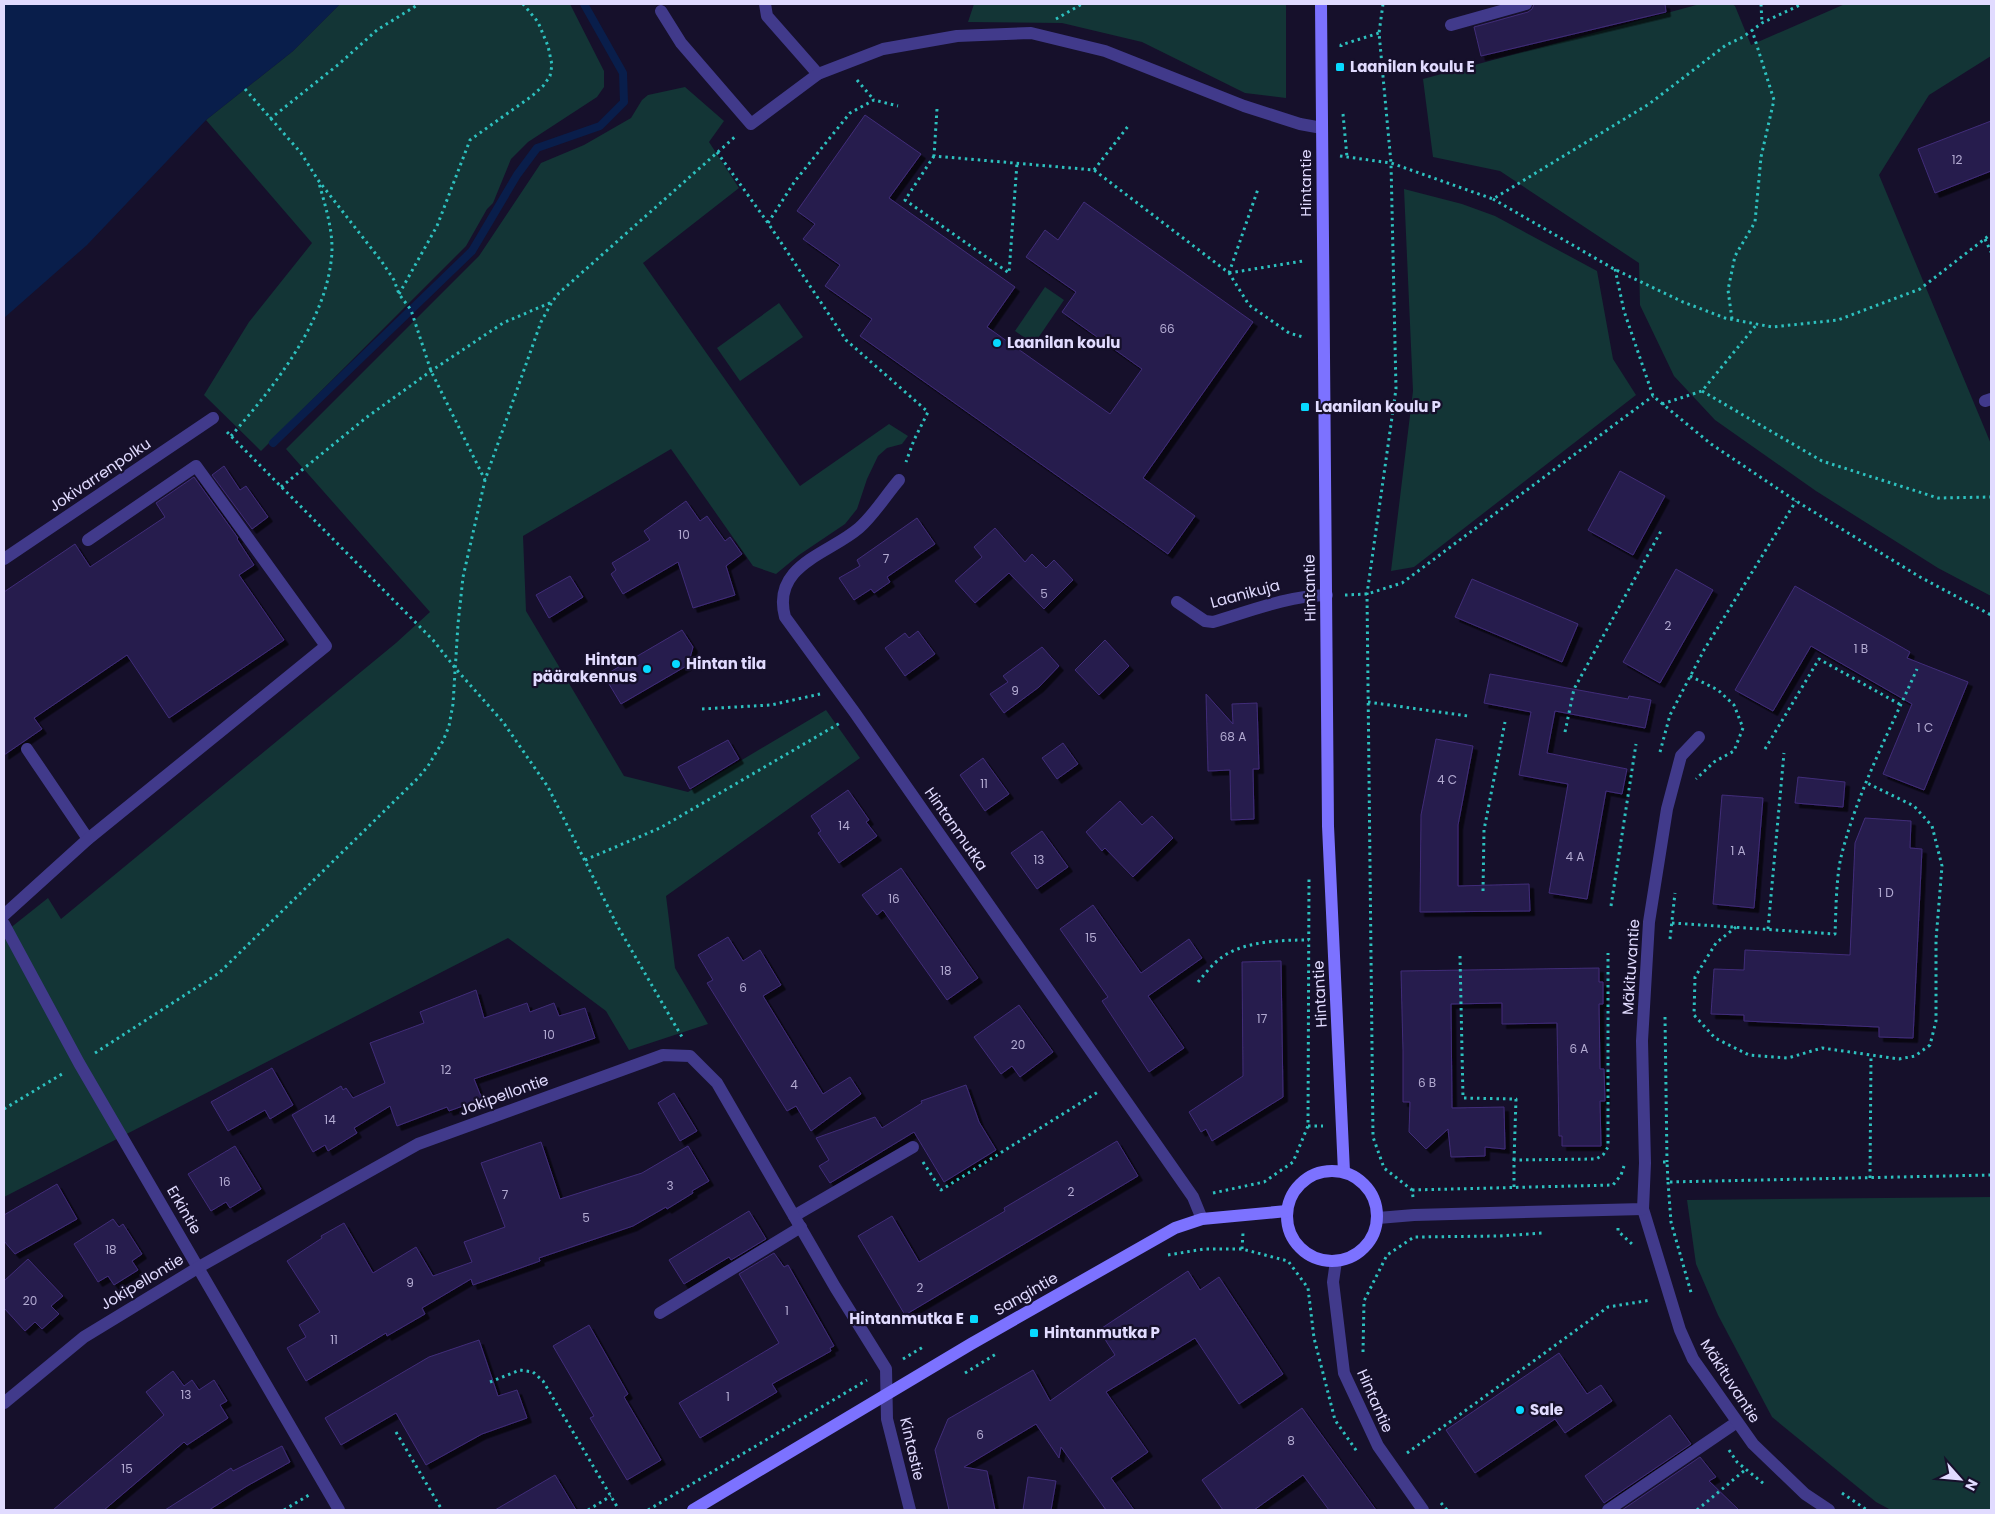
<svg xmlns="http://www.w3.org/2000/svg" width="1995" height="1514" font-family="Poppins,sans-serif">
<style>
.green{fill:#133536}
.water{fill:#091e4b}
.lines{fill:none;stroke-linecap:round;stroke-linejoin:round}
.stream{stroke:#091e4b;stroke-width:8}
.building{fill:#281c4d;stroke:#402d79;filter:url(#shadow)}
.path{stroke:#2dc1bf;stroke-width:3;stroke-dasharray:2.5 4;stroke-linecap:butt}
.lane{stroke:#413a8b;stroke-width:12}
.street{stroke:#413a8b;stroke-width:12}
.secondary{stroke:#7c72ff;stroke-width:12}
.poi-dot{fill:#07d9ff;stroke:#16102b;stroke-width:2}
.labels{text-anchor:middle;stroke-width:4.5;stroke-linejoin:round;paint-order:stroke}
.number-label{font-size:12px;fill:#b3abd2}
.poi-label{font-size:15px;font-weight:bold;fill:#e1dbff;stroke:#16102b;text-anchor:start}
.street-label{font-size:15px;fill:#e1dbff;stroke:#16102b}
</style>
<defs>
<filter id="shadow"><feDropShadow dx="4.5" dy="4.5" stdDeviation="0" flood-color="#0009"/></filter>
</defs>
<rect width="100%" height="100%" fill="#16102b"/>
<!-- green -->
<g class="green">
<polygon points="340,4 570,4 604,71 604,87 597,97 528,142 511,159 493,203 487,209 466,246 261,451 204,395 249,322 312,243 206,120 293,51"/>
<polygon points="974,4 1286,4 1286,98 1245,93 1142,42 1062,23 968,22"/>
<polygon points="1700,4 1732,4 1735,6 1751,45 1845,4 1991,4 1991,56 1929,95 1879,175 1991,444 1991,596 1938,568 1816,491 1715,420 1674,376 1640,305 1639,263 1500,171 1433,157 1423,79"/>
<polygon points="685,87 724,121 709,142 739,188 643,263 800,486 889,424 908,436 902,444 887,448 878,456 867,479 857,509 845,524 799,555 776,574 753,566 671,449 523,536 526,611 624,776 688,792 826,710 860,758 666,896 675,968 708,1024 629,1050 606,1011 508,938 4,1197 4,933 48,898 61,919 396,643 430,612 286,449 479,256 541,163 584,145 631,118 642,100 648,95"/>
<polygon points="1404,189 1462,204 1495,216 1597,271 1613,359 1636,395 1414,567 1391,571 1413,391"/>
<polygon points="1045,287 1064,300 1034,344 1015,331"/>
<polygon points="779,303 803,337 740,381 717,348"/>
<polygon points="1991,1197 1991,1510 1891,1510 1876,1502 1772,1417 1718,1315 1696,1264 1687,1200"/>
</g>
<!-- water -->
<polygon class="water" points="4,4 340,4 293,51 206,120 87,245 4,318"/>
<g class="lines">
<!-- stream -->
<polyline class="stream" points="273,443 472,251 517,175 537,148 600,126 624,102 623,73 584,4"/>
</g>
<!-- building -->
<g class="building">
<polygon points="1534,4 1665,4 1666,12 1481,56 1474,27 1528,12 1532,9"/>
<polygon points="865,115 921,154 889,198 1015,287 987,327 1110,414 1142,369 1062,312 1076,292 1026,257 1045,230 1058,240 1084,202 1253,322 1143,478 1195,516 1168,554 860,336 872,319 825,286 840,265 803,239 815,224 797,211"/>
<polygon points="1991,121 1991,171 1935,193 1918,149"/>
<polygon points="224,466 240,490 246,486 268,517 252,529 212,475"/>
<polygon points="1620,471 1665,496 1633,555 1588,530"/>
<polygon points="194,477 238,538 237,539 254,565 239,575 284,640 169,718 127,655 34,718 42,729 4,755 4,592 75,544 90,567 165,517 156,503"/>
<polygon points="686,501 700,521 707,516 725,541 730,537 742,554 726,566 735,595 693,608 678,562 623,594 611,574 616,570 612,563 650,540 644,531"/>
<polygon points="917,518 935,544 887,577 890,582 874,593 871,589 854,600 839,578 860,566 857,560"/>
<polygon points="995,528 1025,562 1032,554 1046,568 1054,560 1073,580 1044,609 1009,573 975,603 955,581 982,557 974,547"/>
<polygon points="1676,569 1713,590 1660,683 1623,662"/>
<polygon points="570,576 583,597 549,618 536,595"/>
<polygon points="1472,579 1578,624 1562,662 1455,617"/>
<polygon points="1795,586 1910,652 1907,658 1968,682 1924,790 1883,774 1912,704 1811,646 1773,711 1735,690"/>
<polygon points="682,630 693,647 688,665 621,704 609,684 615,681 610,672"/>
<polygon points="918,631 935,654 905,676 885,648 905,633 909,638"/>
<polygon points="1105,640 1129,666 1099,695 1075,670"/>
<polygon points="1042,647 1059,666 1039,687 1004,713 990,694 1008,682 1003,676"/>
<polygon points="1490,674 1628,699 1629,696 1651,700 1645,728 1555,711 1547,753 1627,769 1622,794 1606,791 1587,899 1549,893 1568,784 1519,775 1531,712 1484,703"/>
<polygon points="1206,694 1233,724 1232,704 1257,703 1259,769 1253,769 1254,819 1231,820 1230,770 1208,771"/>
<polygon points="1436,739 1473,746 1458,825 1458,886 1529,884 1530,911 1420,912 1421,815"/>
<polygon points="728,740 739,759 690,789 678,767"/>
<polygon points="1063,743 1078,764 1057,779 1042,758"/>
<polygon points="983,758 1009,794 985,811 960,775"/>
<polygon points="1798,777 1845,782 1843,807 1795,803"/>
<polygon points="848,790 869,820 866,822 877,836 839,863 818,833 821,831 811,816"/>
<polygon points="1722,795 1763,798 1754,908 1713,904"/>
<polygon points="1120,801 1142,825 1152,816 1173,838 1133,877 1105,848 1102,851 1086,832"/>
<polygon points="1865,818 1911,821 1910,848 1922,849 1913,1038 1879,1037 1879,1027 1744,1021 1744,1015 1711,1014 1714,969 1744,970 1745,950 1850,955 1855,843"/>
<polygon points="1042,831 1068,867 1037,889 1011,853"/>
<polygon points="901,868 978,978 947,1000 883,910 877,915 862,895"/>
<polygon points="1093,905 1141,973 1189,939 1202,958 1148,996 1184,1048 1149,1072 1102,1001 1108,997 1060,929"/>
<polygon points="728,937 743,961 760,950 781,985 763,996 823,1094 850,1077 861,1094 811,1131 796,1106 787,1111 707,983 713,980 698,955"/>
<polygon points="1281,961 1283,1097 1212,1141 1206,1129 1201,1132 1189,1112 1243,1076 1242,962"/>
<polygon points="1599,968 1599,982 1603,982 1603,1004 1599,1004 1600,1069 1604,1069 1605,1101 1600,1101 1601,1146 1562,1146 1562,1136 1559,1136 1557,1023 1502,1024 1502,1003 1451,1004 1452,1108 1504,1107 1505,1149 1485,1147 1485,1156 1451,1157 1448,1129 1426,1149 1409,1132 1410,1102 1403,1102 1403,1051 1401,971"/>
<polygon points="476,990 484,1018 527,1003 530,1012 554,1003 559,1016 585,1008 595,1038 474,1079 482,1099 449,1111 447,1107 397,1126 390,1106 354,1128 357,1133 328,1151 325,1145 313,1152 292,1115 341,1086 343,1090 346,1088 353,1098 385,1083 370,1043 424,1023 420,1012"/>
<polygon points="1019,1005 1053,1052 1020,1077 1012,1066 1001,1074 974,1037"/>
<polygon points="272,1068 293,1105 270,1119 265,1110 228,1131 211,1102"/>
<polygon points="966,1085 979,1122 996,1150 944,1182 914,1132 830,1183 819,1166 829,1160 816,1138 875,1117 882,1128 922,1103 921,1101"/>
<polygon points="674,1093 697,1131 680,1141 658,1103"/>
<polygon points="1117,1141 1138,1176 905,1315 858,1236 892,1216 919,1262 1005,1211 1004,1208"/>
<polygon points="541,1142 560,1199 642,1173 688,1146 709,1181 692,1191 693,1193 667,1209 666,1207 633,1226 539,1258 540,1261 473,1285 471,1279 422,1308 425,1314 387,1336 386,1333 306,1381 287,1348 306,1337 299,1325 320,1312 287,1261 322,1238 321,1236 344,1223 373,1273 416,1247 433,1276 472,1262 464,1242 505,1227 481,1163"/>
<polygon points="235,1146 261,1189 230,1208 226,1202 211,1211 188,1174"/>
<polygon points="57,1184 77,1219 15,1254 4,1241 4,1215"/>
<polygon points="749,1211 766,1239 731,1260 729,1257 684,1284 669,1260"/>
<polygon points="113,1219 119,1227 123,1224 142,1254 132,1261 138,1270 114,1285 108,1276 98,1282 74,1244"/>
<polygon points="774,1253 784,1267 788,1265 834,1346 830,1348 831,1351 772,1384 777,1392 700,1438 679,1403 779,1343 739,1274"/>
<polygon points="28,1259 63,1296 51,1306 59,1314 42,1329 35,1322 25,1331 4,1308 4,1281"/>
<polygon points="1188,1271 1200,1290 1219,1277 1283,1374 1239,1404 1195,1338 1106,1392 1148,1452 1111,1478 1134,1510 1106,1510 1061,1447 1059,1458 1036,1424 964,1467 987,1471 995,1510 949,1510 935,1450 948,1419 1033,1370 1050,1401 1115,1355 1099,1330"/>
<polygon points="589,1325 628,1394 624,1397 661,1460 627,1480 590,1418 594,1416 553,1346"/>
<polygon points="479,1340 498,1396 517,1390 527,1418 482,1434 426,1465 396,1413 341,1445 325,1418 429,1357"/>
<polygon points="1559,1353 1587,1394 1601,1385 1612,1401 1565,1433 1555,1419 1475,1473 1446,1430"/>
<polygon points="173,1371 184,1386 192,1380 199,1390 214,1380 227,1401 220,1405 228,1418 187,1445 184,1442 104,1510 53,1510 164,1415 146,1392"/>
<polygon points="1302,1408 1376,1510 1329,1510 1303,1475 1254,1510 1223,1510 1202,1480"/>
<polygon points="1670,1415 1691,1444 1604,1503 1585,1476"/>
<polygon points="282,1446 290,1462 247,1486 209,1510 165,1510 231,1468 233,1471"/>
<polygon points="1700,1457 1716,1477 1709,1481 1739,1510 1622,1510"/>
<polygon points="555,1475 576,1510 495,1510"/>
<polygon points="1028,1477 1056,1481 1051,1510 1023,1510"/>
</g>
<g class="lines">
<!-- path -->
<g class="path">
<polyline points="1383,4 1379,33 1391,163 1396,389 1367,594 1373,1137 1384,1168 1412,1190 1413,1197"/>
<polyline points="1761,4 1762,23"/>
<polyline points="1056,19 1082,4"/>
<polyline points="1341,47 1341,45 1379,33"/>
<polyline points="857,80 874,100"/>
<polyline points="245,89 301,153 318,180 382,262 394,280 399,294 411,310 431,371 485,480"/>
<polyline points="937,109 934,156 1094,170 1229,273 1249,305 1289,333 1303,337"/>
<polyline points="1343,114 1347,157"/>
<polyline points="270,119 339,64 377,30 419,4"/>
<polyline points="717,152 768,223 846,340 928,412 914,440 906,462"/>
<polyline points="934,156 905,200 1009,273 1017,163"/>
<polyline points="1340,156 1391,163 1493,199 1649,104 1726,45 1743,37 1762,23 1802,4"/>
<polyline points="1094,170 1129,125"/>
<polyline points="1493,199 1614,269 1683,302 1725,318 1772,327 1838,320 1920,289 1991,234"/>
<polyline points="768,223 795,181 850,113 874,100 898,106"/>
<polyline points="1985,239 1991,252"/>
<polyline points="1615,269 1624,311 1653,396 1711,444 1796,501 1920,577 1991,615"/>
<polyline points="1229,273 1258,189"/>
<polyline points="1229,273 1303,261"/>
<polyline points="399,294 437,226 470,140 532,96 544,85 550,76 552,65 548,46 538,22 523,4"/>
<polyline points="1732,319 1728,290 1735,256 1755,222 1761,157 1774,100 1752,30"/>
<polyline points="1702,391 1822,461 1938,498 1991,497"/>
<polyline points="1662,404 1702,391 1757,324"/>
<polyline points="227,432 433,640 456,669 503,722 548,787 618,927 682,1037"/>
<path d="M231,436C272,389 323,326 331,262C335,235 326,209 319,183"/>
<polyline points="281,487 367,417 431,371 503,323 552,302"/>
<polyline points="1345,595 1367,594 1402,583 1653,396"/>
<polyline points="1690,676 1718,690 1734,705 1743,728 1734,751 1714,762 1696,779"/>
<polyline points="1368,702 1468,716"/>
<polyline points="702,709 771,705 820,694"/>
<polyline points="1565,732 1574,689 1661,531"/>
<polyline points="1765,749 1819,659 1901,705"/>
<polyline points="1660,752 1670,715 1704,650 1796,501"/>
<polyline points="585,860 660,828 840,723"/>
<polyline points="1483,891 1484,830 1505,722"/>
<polyline points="1611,906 1636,744"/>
<path d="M1672,923L1835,934C1836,911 1836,879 1841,857C1857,792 1890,730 1917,669"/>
<polyline points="1736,927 1716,943 1695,977 1694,1015 1715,1038 1749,1055 1788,1058 1822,1048 1899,1059 1915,1056 1930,1045 1936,1021 1936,940 1942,866 1932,826 1914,806 1867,783"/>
<polyline points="1768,929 1784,753"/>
<polyline points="1670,939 1675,893"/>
<polyline points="1460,956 1463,1098 1516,1099 1514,1160"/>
<path d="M1198,982C1204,975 1210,967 1217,961C1240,941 1280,940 1309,940"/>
<polyline points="1665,1017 1667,1162"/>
<polyline points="95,1053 219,973 418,778 428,766 443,741 449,726 453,704 458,624 463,577 485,480 541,322 552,302 559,293 737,135"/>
<polyline points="4,1109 62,1074"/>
<polyline points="1308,1126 1323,1126"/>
<polyline points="923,1162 941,1190 1098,1092"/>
<polyline points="1663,1162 1667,1162 1668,1182 1991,1175"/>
<polyline points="1870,1178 1871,1056"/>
<polyline points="1668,1182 1671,1222 1692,1296"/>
<polyline points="1514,1187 1514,1160 1596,1159 1603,1155 1608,1147 1608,953"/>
<polyline points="1412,1190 1613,1185 1621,1175 1624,1166"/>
<polyline points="1213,1193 1264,1182 1293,1162 1308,1126 1309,877"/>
<polyline points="1618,1228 1618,1231 1633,1245"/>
<polyline points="1242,1249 1243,1233"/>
<polyline points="1168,1255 1204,1249 1242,1249 1288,1261 1308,1288 1314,1338 1335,1420 1358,1453"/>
<polyline points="1363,1352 1364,1301 1387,1255 1414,1237 1500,1236 1543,1233"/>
<polyline points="903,1359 923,1347"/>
<polyline points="965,1373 996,1354"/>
<polyline points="490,1382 520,1370 533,1372 543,1381 619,1510"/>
<polyline points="396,1432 442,1510"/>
<polyline points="1729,1450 1737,1462 1764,1484"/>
<polyline points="1407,1453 1608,1307 1651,1300"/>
<polyline points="1842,1493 1867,1510"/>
<polyline points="1441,1503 1447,1510"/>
<polyline points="284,1510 309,1495"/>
<polyline points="588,1510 611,1496"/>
<polyline points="648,1510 867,1380"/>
<polyline points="1697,1510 1745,1470"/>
</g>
<!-- lane -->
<g class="lane">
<polyline points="765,4 767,16 818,74"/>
<polyline points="661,11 681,43 751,124 818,74 883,49 957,36 1031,33 1105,51 1244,106 1300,124 1322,128"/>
<polyline points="1451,25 1526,4"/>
<polyline points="1985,401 1991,399"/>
<polyline points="27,749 88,839"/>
<polyline points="4,915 88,839 326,646 196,466 88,540"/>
<polyline points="794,1216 913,1147"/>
<polyline points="660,1313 801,1227"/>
<polyline points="1608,1510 1737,1422"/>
</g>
<!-- street -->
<g class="street">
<path d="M899,480C886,495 874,515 859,528C829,554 771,565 785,617L855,713L1193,1197L1202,1219"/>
<polyline points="4,559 213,418"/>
<path d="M1177,602L1205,621L1213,622C1250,611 1287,596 1327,595"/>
<polyline points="4,924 79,1063 339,1510"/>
<polyline points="1643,1209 1680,1330 1693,1359 1753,1444 1805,1494 1829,1510"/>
<polyline points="1378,1218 1414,1215 1643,1209 1645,1163 1642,1041 1649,922 1667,809 1681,756 1699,737"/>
<polyline points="1336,1261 1333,1282 1344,1373 1378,1446 1423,1510"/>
<polyline points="4,1403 84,1337 199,1267 418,1144 663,1055 690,1056 717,1083 835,1287 886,1369 887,1419 910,1510"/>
</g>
<!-- secondary -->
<g class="secondary">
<polyline points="1321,4 1328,826 1344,1172"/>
<circle cx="1332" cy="1216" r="45"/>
<polyline points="693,1510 971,1344 1175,1228 1202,1219 1287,1211"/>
</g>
</g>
<!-- markers -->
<g class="poi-dot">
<rect x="1335" y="62" width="10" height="10" rx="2.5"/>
<circle cx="997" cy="343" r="5"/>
<rect x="1300" y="402" width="10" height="10" rx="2.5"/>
<circle cx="676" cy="664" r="5"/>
<circle cx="647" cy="669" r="5"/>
<rect x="969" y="1314" width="10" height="10" rx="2.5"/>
<rect x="1029" y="1328" width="10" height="10" rx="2.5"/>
<circle cx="1520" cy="1410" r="5"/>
</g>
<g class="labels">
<!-- number labels -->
<g class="number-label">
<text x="1957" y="164">12</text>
<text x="1167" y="333">66</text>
<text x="684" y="539">10</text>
<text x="886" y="563">7</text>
<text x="1044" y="598">5</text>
<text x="1668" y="630">2</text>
<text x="1861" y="653">1 B</text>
<text x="1015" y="695">9</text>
<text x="1925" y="732">1 C</text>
<text x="1233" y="741">68 A</text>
<text x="1447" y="784">4 C</text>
<text x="984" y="788">11</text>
<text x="844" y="830">14</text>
<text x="1738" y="855">1 A</text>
<text x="1575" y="861">4 A</text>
<text x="1039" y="864">13</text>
<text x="1886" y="897">1 D</text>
<text x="894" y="903">16</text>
<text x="1091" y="942">15</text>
<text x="946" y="975">18</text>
<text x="743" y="992">6</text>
<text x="1262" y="1023">17</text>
<text x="549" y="1039">10</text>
<text x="1018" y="1049">20</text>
<text x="1579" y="1053">6 A</text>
<text x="446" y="1074">12</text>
<text x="1427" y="1087">6 B</text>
<text x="794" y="1089">4</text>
<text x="330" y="1124">14</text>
<text x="225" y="1186">16</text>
<text x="670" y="1190">3</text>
<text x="1071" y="1196">2</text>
<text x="505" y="1199">7</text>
<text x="586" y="1222">5</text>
<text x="111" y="1254">18</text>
<text x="410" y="1287">9</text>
<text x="920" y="1292">2</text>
<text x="30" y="1305">20</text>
<text x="787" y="1315">1</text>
<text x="334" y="1344">11</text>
<text x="186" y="1399">13</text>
<text x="728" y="1401">1</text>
<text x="980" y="1439">6</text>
<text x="1291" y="1445">8</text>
<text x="127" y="1473">15</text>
</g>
<!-- poi labels -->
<g class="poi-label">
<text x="1350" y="72">Laanilan koulu E</text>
<text x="1007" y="348">Laanilan koulu</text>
<text x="1315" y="412">Laanilan koulu P</text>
<text x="637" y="665" text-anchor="end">Hintan<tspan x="637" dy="17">päärakennus</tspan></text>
<text x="686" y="669">Hintan tila</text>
<text x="964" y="1324" text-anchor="end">Hintanmutka E</text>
<text x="1044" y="1338">Hintanmutka P</text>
<text x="1530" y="1415">Sale</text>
</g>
<!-- street labels -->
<g class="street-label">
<text transform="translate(1306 183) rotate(-90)" y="5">Hintantie</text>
<text transform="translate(100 475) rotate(-34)" y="5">Jokivarrenpolku</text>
<text transform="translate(1310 588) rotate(-91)" y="5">Hintantie</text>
<text transform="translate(1245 594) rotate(-15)" y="5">Laanikuja</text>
<text transform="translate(956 829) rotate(55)" y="5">Hintanmutka</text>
<text transform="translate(1631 967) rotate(-86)" y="5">Mäkituvantie</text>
<text transform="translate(1320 994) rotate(-93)" y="5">Hintantie</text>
<text transform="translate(504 1095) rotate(-20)" y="5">Jokipellontie</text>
<text transform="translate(184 1210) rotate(60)" y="5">Erkintie</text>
<text transform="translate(142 1282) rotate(-31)" y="5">Jokipellontie</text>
<text transform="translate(1026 1294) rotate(-30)" y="5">Sangintie</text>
<text transform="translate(1730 1381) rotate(57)" y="5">Mäkituvantie</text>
<text transform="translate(1375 1401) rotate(66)" y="5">Hintantie</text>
<text transform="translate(912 1449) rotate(77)" y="5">Kintastie</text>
</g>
</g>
<!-- border -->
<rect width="1995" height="1514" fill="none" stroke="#e1dbff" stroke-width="10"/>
<!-- north arrow -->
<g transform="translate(1960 1479) rotate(117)" stroke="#16102b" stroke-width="4" paint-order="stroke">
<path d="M0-4L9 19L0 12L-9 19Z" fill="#e1dbff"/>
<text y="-8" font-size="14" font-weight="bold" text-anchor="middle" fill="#e1dbff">N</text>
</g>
</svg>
